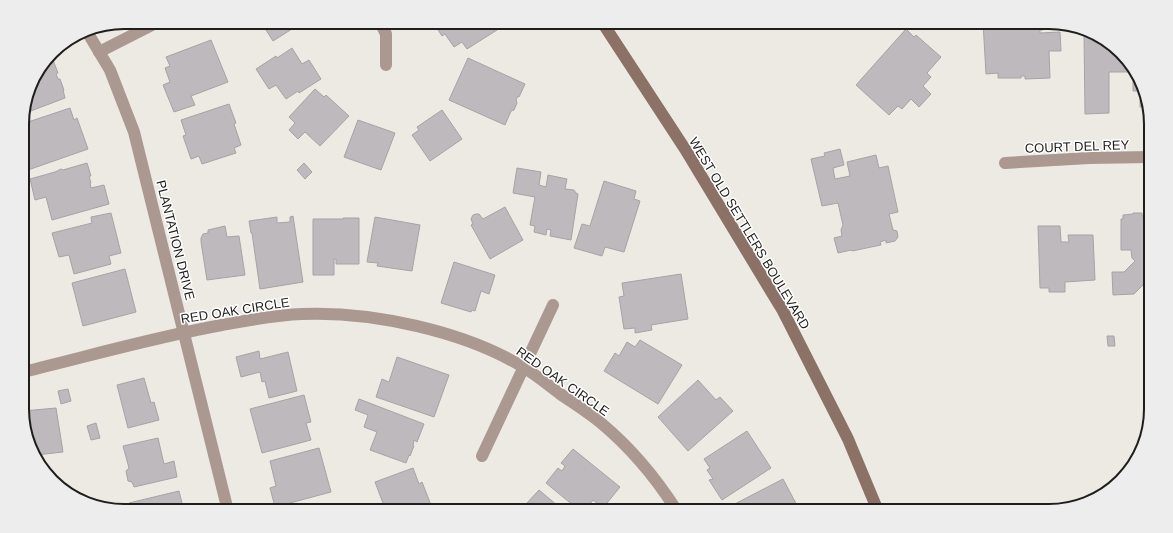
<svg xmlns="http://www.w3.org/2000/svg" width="1173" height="533" font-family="Helvetica,sans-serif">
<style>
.building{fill:#beb9bd;stroke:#a7a2a5}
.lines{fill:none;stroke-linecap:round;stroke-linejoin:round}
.street{stroke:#ab9991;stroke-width:12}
.secondary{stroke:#8c7266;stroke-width:12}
.labels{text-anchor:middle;stroke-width:3;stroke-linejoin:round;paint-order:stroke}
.street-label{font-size:13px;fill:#1f1e1c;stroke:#fff}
.rim{fill:none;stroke:#1f1e1c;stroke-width:2}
</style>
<rect width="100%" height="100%" fill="#edeae4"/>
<!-- building -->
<g class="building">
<polygon points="261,22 303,22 273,41"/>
<polygon points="433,22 507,22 508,23 467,49 462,42 454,47 445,34 442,36"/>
<polygon points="862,22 894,22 889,27 884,23 873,23 868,28"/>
<polygon points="983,22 1042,22 1043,30 1040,30 1040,33 1060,32 1061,51 1049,51 1050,78 1025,79 1025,76 1021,76 1021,78 998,78 998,73 986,74"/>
<polygon points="906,29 914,37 916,35 941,57 927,73 931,77 923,86 931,94 919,107 911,99 902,109 898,106 889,115 856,85"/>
<polygon points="1084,35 1095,35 1130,62 1149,107 1140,107 1140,91 1133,91 1133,75 1131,75 1131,72 1109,72 1109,113 1085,114"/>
<polygon points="211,40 228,82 191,96 195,105 174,112 163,85 170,82 165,68 170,66 166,57"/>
<polygon points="292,48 302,64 309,60 321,79 299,93 298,91 286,99 276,85 269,89 256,69 276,56 277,58"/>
<polygon points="51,55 58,73 56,74 58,79 60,79 64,90 63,90 65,98 23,114 32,79"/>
<polygon points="468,58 525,84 519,97 518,96 516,100 517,103 514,110 511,111 505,125 449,100"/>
<polygon points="315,89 324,97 326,95 349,116 320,146 305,132 298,139 289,130 295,123 289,117"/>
<polygon points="229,104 236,123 234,124 241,145 234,148 236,153 202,164 199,156 191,159 183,136 186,135 181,120"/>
<polygon points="70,108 74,120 77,118 88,149 28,170 22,153 22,124"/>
<polygon points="442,110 462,139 430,161 412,135 419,130 417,127"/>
<polygon points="358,120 395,133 381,170 344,157"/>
<polygon points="840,149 844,165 833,168 835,179 850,176 847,162 876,155 879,168 888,166 898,212 889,214 893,230 897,231 898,237 895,241 886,243 886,240 880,242 881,245 852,251 851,250 838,253 834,238 842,236 841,230 843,225 838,203 822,206 811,159 825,156 824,153"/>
<polygon points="87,163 91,176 89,176 91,183 90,183 91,188 104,185 109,204 52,220 46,197 35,200 30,179 55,172 61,169 63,170"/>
<polygon points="304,163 312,172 305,179 297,170"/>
<polygon points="517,168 541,172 539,185 546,187 548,175 567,179 565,189 574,190 576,193 578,194 571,240 550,236 551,230 547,229 546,235 534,232 535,226 530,225 535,197 513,193"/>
<polygon points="604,181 636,191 634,199 640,201 624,252 605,247 602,256 574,248 582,224 590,226"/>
<polygon points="505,207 523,240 490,259 471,225 473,224 471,219 473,215 476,214 479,214 483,219"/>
<polygon points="111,213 121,253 109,256 111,264 74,274 69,255 59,257 52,233 92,223 91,217"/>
<polygon points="1133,213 1142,213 1142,216 1150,216 1151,277 1134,294 1113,295 1112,272 1124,272 1135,261 1132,258 1131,250 1121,250 1121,219 1123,219 1123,215 1133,214"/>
<polygon points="293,216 303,282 260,289 252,233 251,233 249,221 277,217 277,223 290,222 290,217"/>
<polygon points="375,217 420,225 412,271 377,266 378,263 367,262"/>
<polygon points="343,218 359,218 359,264 336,264 336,259 334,259 334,275 313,275 313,219 343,219"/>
<polygon points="225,226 227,237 239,236 245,275 207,280 201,242 201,238 203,234 208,233 208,230"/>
<polygon points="1038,226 1060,226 1061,242 1069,242 1068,235 1093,235 1095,280 1065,282 1065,292 1049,292 1049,288 1040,288"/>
<polygon points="454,262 495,275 489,294 481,291 475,311 472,310 471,312 441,303"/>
<polygon points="125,269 136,312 83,326 72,283"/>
<polygon points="681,274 688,319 651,325 652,330 635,333 635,328 624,329 619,297 624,296 622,283"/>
<polygon points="1107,336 1114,336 1115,346 1108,346"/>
<polygon points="640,340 682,365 658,404 604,371 615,353 619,356 627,342 635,347"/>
<polygon points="259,351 260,359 288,352 297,391 269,398 265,381 262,382 260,372 241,377 236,357"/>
<polygon points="397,357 449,375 434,417 376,397 382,379 389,382"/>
<polygon points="144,378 151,403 154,402 159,420 128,428 117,385"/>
<polygon points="698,380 716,400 720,397 733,411 688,451 658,417"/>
<polygon points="68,389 71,401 61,404 58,391"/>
<polygon points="304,395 311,422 306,423 311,440 262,453 250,409"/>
<polygon points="359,399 424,424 417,442 414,440 413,446 414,446 410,456 409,455 406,463 370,450 377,432 364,427 368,415 355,410"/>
<polygon points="56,408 63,452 36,455 23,423 23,411"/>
<polygon points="96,423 100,438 91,440 87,426"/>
<polygon points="747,431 771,468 722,500 709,480 713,479 707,470 710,468 704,459"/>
<polygon points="158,438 164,464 174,461 177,477 134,487 132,482 128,481 126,471 129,468 123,446"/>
<polygon points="319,448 331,492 275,507 270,488 276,486 270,461"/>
<polygon points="573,449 620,487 603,508 593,500 585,511 580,511 546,483 558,468 562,471 565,466 561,463"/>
<polygon points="413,468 419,484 422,482 431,505 422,508 423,511 386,511 375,482"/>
<polygon points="783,479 800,511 731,511 729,507"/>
<polygon points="539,490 564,511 532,511 534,509 527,503"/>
<polygon points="179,491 184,511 131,511 129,503"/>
</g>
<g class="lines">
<!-- street -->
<g class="street">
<polyline points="380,22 386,34 386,65"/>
<polyline points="86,30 110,70 134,132 228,511"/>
<polyline points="99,52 158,22"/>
<polyline points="1005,163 1089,158 1150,157"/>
<path d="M23,372C89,356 155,337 222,325C249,320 275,315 302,314C371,311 464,331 523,367C536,375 547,384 559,393C573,403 588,412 601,423C631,448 656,478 677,511"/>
<polyline points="482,456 553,305"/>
</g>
<!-- secondary -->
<polyline class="secondary" points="602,22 685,149 783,311 848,439 878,511"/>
</g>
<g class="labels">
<!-- street labels -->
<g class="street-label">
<text transform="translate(1077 146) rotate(-2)" y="5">COURT DEL REY</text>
<text transform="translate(750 233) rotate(59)" y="5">WEST OLD SETTLERS BOULEVARD</text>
<text transform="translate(176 240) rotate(76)" y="5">PLANTATION DRIVE</text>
<text transform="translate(235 310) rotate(-9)" y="5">RED OAK CIRCLE</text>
<text transform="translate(563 381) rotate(35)" y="5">RED OAK CIRCLE</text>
</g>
</g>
<!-- crop -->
<path d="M0 0H1173V533H0ZM124 29H1049A95 95 0 0 1 1144 124V409A95 95 0 0 1 1049 504H124A95 95 0 0 1 29 409V124A95 95 0 0 1 124 29Z" fill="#ededed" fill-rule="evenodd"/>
<path class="rim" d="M124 29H1049A95 95 0 0 1 1144 124V409A95 95 0 0 1 1049 504H124A95 95 0 0 1 29 409V124A95 95 0 0 1 124 29Z"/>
</svg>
